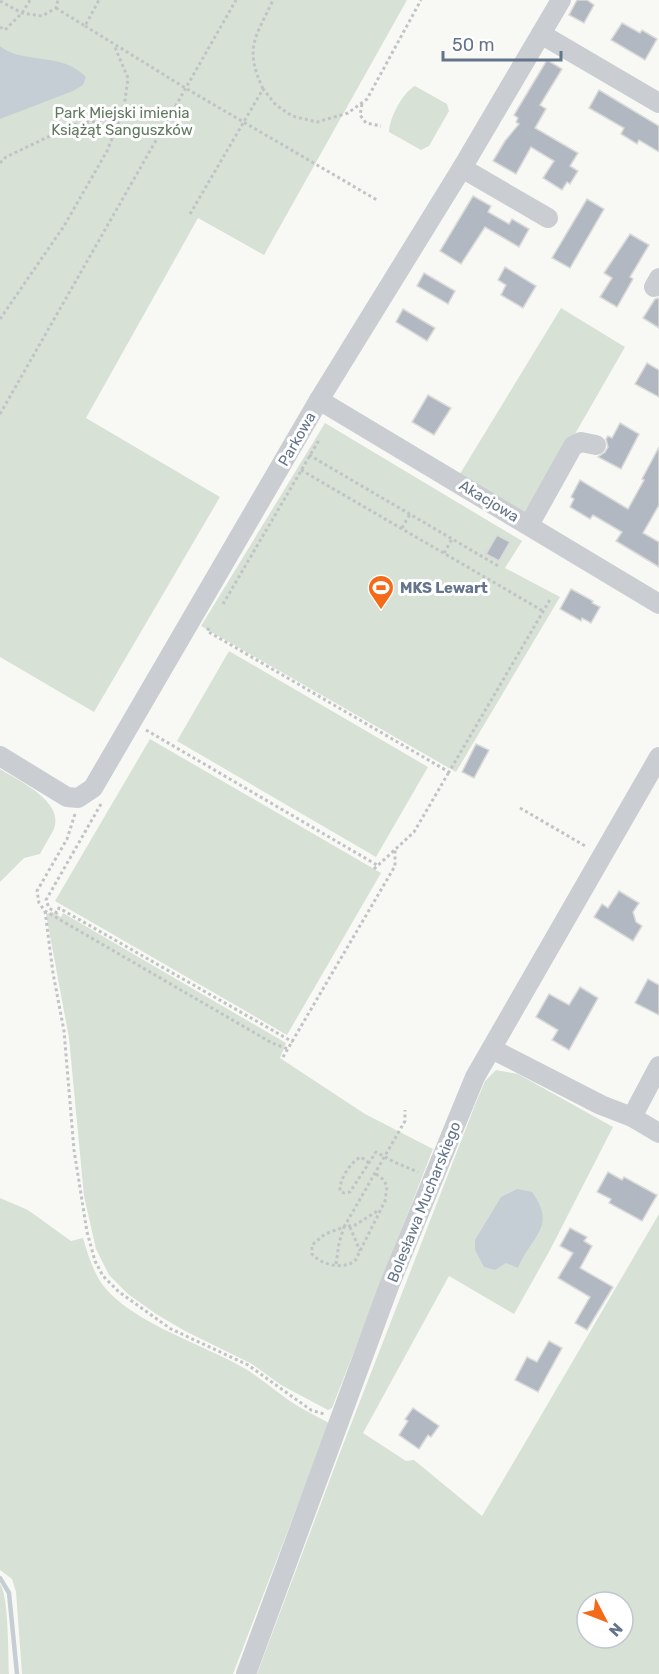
<svg xmlns="http://www.w3.org/2000/svg" width="659" height="1674" font-family="Rubik,sans-serif">
<style>
.green{fill:#d8e1d6;fill-rule:evenodd}
.water{fill:#c6ced5}
.lines{fill:none;stroke-linecap:round;stroke-linejoin:round}
.stream{stroke:#c6ced5;stroke-width:4.5}
.building{fill:#b2b8c1;stroke:#dadad8;stroke-width:1.5}
.path{stroke:#c1c3c6;stroke-width:3;stroke-dasharray:3 3;stroke-linecap:butt}
.minor{stroke:#cacdd1;stroke-width:20}
.labels{text-anchor:middle;stroke-width:6;stroke-linejoin:round;paint-order:stroke}
.park-label{font-size:15px;fill:#627a60;stroke:#fff}
.street-label{font-size:15px;fill:#64748a;stroke:#fff}
.poi-label{font-size:15px;font-weight:bold;fill:#64748a;stroke:#fff;text-anchor:start}
</style>
<rect width="100%" height="100%" fill="#f8f9f5"/>
<!-- green -->
<g class="green">
<polygon points="0,0 407,0 264,255 198,218 86,418 220,497 94,712 0,657"/>
<path d="M415,86L447,104L449,111L429,146L421,150L389,132C389,118 403,92 415,86Z"/>
<polygon points="561,308 625,347 525,521 455,482"/>
<polygon points="325,423 522,541 505,568 560,597 456,772 201,626"/>
<polygon points="229,651 428,767 376,857 177,741"/>
<polygon points="150,739 381,873 287,1035 55,901"/>
<path d="M0,769C18,780 65,802 54,829C50,837 44,846 40,854L24,858L0,882Z"/>
<polygon points="52,912 61,917 63,913 286,1043 280,1058 365,1114 433,1149 332,1408 328,1410 281,1385 252,1364 185,1331 156,1314 128,1294 109,1275 96,1249 84,1196 69,1038 46,914"/>
<path d="M496,1070L518,1074L613,1127L550,1250L514,1314L449,1276L363,1433L406,1461L414,1460L482,1516L659,1214V1674H257L341,1450L475,1105L485,1081ZM587,1602H623V1638H587Z"/>
<path d="M0,1198L28,1210L71,1241L83,1238C87,1252 92,1268 100,1281C126,1321 203,1344 244,1368C264,1380 281,1396 301,1408C310,1413 320,1418 329,1423L233,1674H22L16,1592L12,1579L0,1570Z"/>
<path d="M0,1584C9,1595 8,1656 9,1674H0Z"/>
</g>
<!-- water -->
<g class="water">
<path d="M0,46C23,65 61,51 86,77L83,85L73,91L0,119Z"/>
<path d="M517,1189L532,1192C558,1227 530,1237 518,1268L506,1263L495,1270L484,1267L475,1250V1240L501,1197Z"/>
</g>
<g class="lines">
<!-- stream -->
<polyline class="stream" points="0,1578 9,1593 17,1674"/>
</g>
<!-- building -->
<g class="building">
<polygon points="577,0 587,0 594,5 584,23 569,15"/>
<polygon points="622,23 640,33 642,30 657,39 645,60 611,40"/>
<polygon points="547,60 562,69 540,105 546,109 535,128 578,153 570,166 578,171 570,184 567,182 562,190 543,178 554,161 531,147 516,174 493,161 505,141 519,124 516,122 518,118 514,115"/>
<polygon points="599,90 659,126 659,152 639,140 637,144 621,134 624,128 589,108"/>
<polygon points="473,196 491,206 488,212 509,224 512,219 529,229 519,247 485,227 461,264 440,251"/>
<polygon points="587,199 604,209 570,268 552,258"/>
<polygon points="630,234 649,245 630,277 633,279 617,307 600,297 612,278 604,273"/>
<polygon points="505,267 536,286 523,308 501,295 506,285 498,280"/>
<polygon points="424,273 455,291 448,304 417,286"/>
<polygon points="659,298 659,328 643,318 655,299"/>
<polygon points="403,309 435,328 427,341 396,322"/>
<polygon points="647,363 659,370 659,397 635,384"/>
<polygon points="428,395 451,408 434,435 412,422"/>
<polygon points="620,423 639,434 621,469 598,457 605,452 608,447 606,439 608,436 612,438"/>
<polygon points="659,447 659,505 643,533 659,542 659,567 616,541 622,532 593,515 590,519 570,507 574,499 571,497 580,480 628,509 644,480 642,479"/>
<polygon points="497,535 510,542 499,561 486,554"/>
<polygon points="571,589 593,601 592,603 600,607 591,623 582,618 581,621 560,609"/>
<polygon points="476,744 489,750 474,778 462,772"/>
<polygon points="619,891 639,903 633,912 636,922 642,926 633,941 594,917 602,904 608,908"/>
<polygon points="648,979 659,985 659,1015 635,1003"/>
<polygon points="580,987 598,998 569,1050 552,1040 558,1030 536,1017 549,994 569,1005"/>
<polygon points="608,1172 622,1180 624,1177 657,1195 642,1221 609,1203 611,1199 597,1192"/>
<polygon points="570,1228 587,1237 584,1241 592,1246 580,1268 613,1287 587,1330 575,1323 590,1297 558,1278 573,1253 560,1246"/>
<polygon points="549,1341 562,1348 538,1392 515,1380 527,1357 537,1362"/>
<polygon points="413,1408 439,1426 431,1437 428,1435 419,1449 399,1435 408,1421 405,1419"/>
</g>
<g class="lines">
<!-- path -->
<g class="path">
<polyline points="0,1 22,13 42,16 56,8 58,0"/>
<polyline points="56,8 85,26 99,0"/>
<polyline points="85,26 187,89 377,200"/>
<polyline points="0,27 5,30 22,13 30,0"/>
<path d="M263,89C244,47 255,39 273,0"/>
<polyline points="362,104 360,115 366,123 381,126"/>
<polyline points="0,163 6,157 73,125 120,117"/>
<polyline points="190,214 263,89 276,105 292,116 317,122 348,113 367,99 421,0"/>
<polyline points="0,319 64,226 107,151 124,108 128,78 114,45"/>
<polyline points="0,414 236,0"/>
<polyline points="309,455 500,567"/>
<polyline points="301,470 543,611"/>
<polyline points="402,528 410,514"/>
<polyline points="444,553 452,539"/>
<polyline points="223,604 319,440"/>
<polyline points="209,628 207,631 449,772 551,598"/>
<polyline points="146,730 377,865"/>
<polyline points="101,804 46,900 49,908 57,913 59,908 293,1042"/>
<polyline points="520,808 587,847"/>
<polyline points="75,814 67,839 37,891 39,903 45,911 272,1043 288,1049"/>
<polyline points="374,869 414,832 449,772"/>
<polyline points="45,911 53,973 64,1031 74,1150 87,1232 95,1261 103,1276 119,1292 171,1329 248,1365 311,1410 324,1414"/>
<polyline points="283,1057 395,866 395,849"/>
<path d="M369,1163L361,1157C351,1161 339,1180 340,1191L344,1193L350,1192L376,1152L394,1162L418,1172"/>
<path d="M376,1174L384,1180L387,1187L385,1201L355,1261C342,1270 322,1265 312,1254V1245L325,1234L344,1227L405,1121V1110"/>
<polyline points="350,1227 360,1251"/>
<polyline points="336,1264 339,1243 344,1227 355,1225 379,1210"/>
</g>
<!-- minor -->
<g class="minor">
<polyline points="541,34 659,103"/>
<polyline points="462,168 548,218"/>
<polyline points="654,287 659,278"/>
<polyline points="319,400 659,604"/>
<polyline points="529,525 573,446 581,442 596,445"/>
<polyline points="0,756 67,797 78,798 93,788 319,400 462,168 561,0"/>
<polyline points="492,1049 601,1105 632,1117 659,1133"/>
<polyline points="632,1117 659,1066"/>
<polyline points="246,1674 389,1286 475,1077 659,757"/>
</g>
</g>
<!-- icons -->
<defs>
<symbol id="stadium-pin" viewBox="-11 -11 22 30"><path d="M0 17L-7.5 6A9.5 9.5 0 1 1 7.5 6Z" fill="#f56a19" stroke="#fff"/><path d="M0-5a6.5 5 0 1 0 0 10a6.5 5 0 1 0 0-10ZM-3.5-1.8h7v3.6h-7Z" fill="#fff"/></symbol>
</defs>
<g fill-rule="evenodd">
<use href="#stadium-pin" x="366" y="573" width="30" height="40"/>
</g>
<g class="labels">
<!-- park labels -->
<g class="park-label">
<text x="122" y="118">Park Miejski imienia<tspan x="122" dy="17">Książąt Sanguszków</tspan></text>
</g>
<!-- street labels -->
<g class="street-label">
<text transform="translate(297 439) rotate(-60)" y="5">Parkowa</text>
<text transform="translate(489 501) rotate(31)" y="5">Akacjowa</text>
<text transform="translate(424 1202) rotate(-68)" y="5">Bolesława Mucharskiego</text>
</g>
<!-- poi labels -->
<g class="poi-label">
<text x="400" y="593">MKS Lewart</text>
</g>
</g>
<!-- north arrow -->
<g transform="translate(605 1620) rotate(132)"><circle r="28" fill="#ffffff" stroke="#c1c7d0" stroke-width="1.5"/>
<path d="M0-4.5L10 22L0 15L-10 22Z" fill="#f56a19"/>
<text y="-9" font-size="16" font-weight="bold" text-anchor="middle" fill="#64748a">N</text>
</g>
<!-- scale -->
<path d="M443 51v9h118v-9" fill="none" stroke="#64748a" stroke-width="3"/>
<text x="452" y="51" font-size="18" fill="#64748a" stroke="#ffffff" stroke-width="4.5" paint-order="stroke">50 m</text>
</svg>
